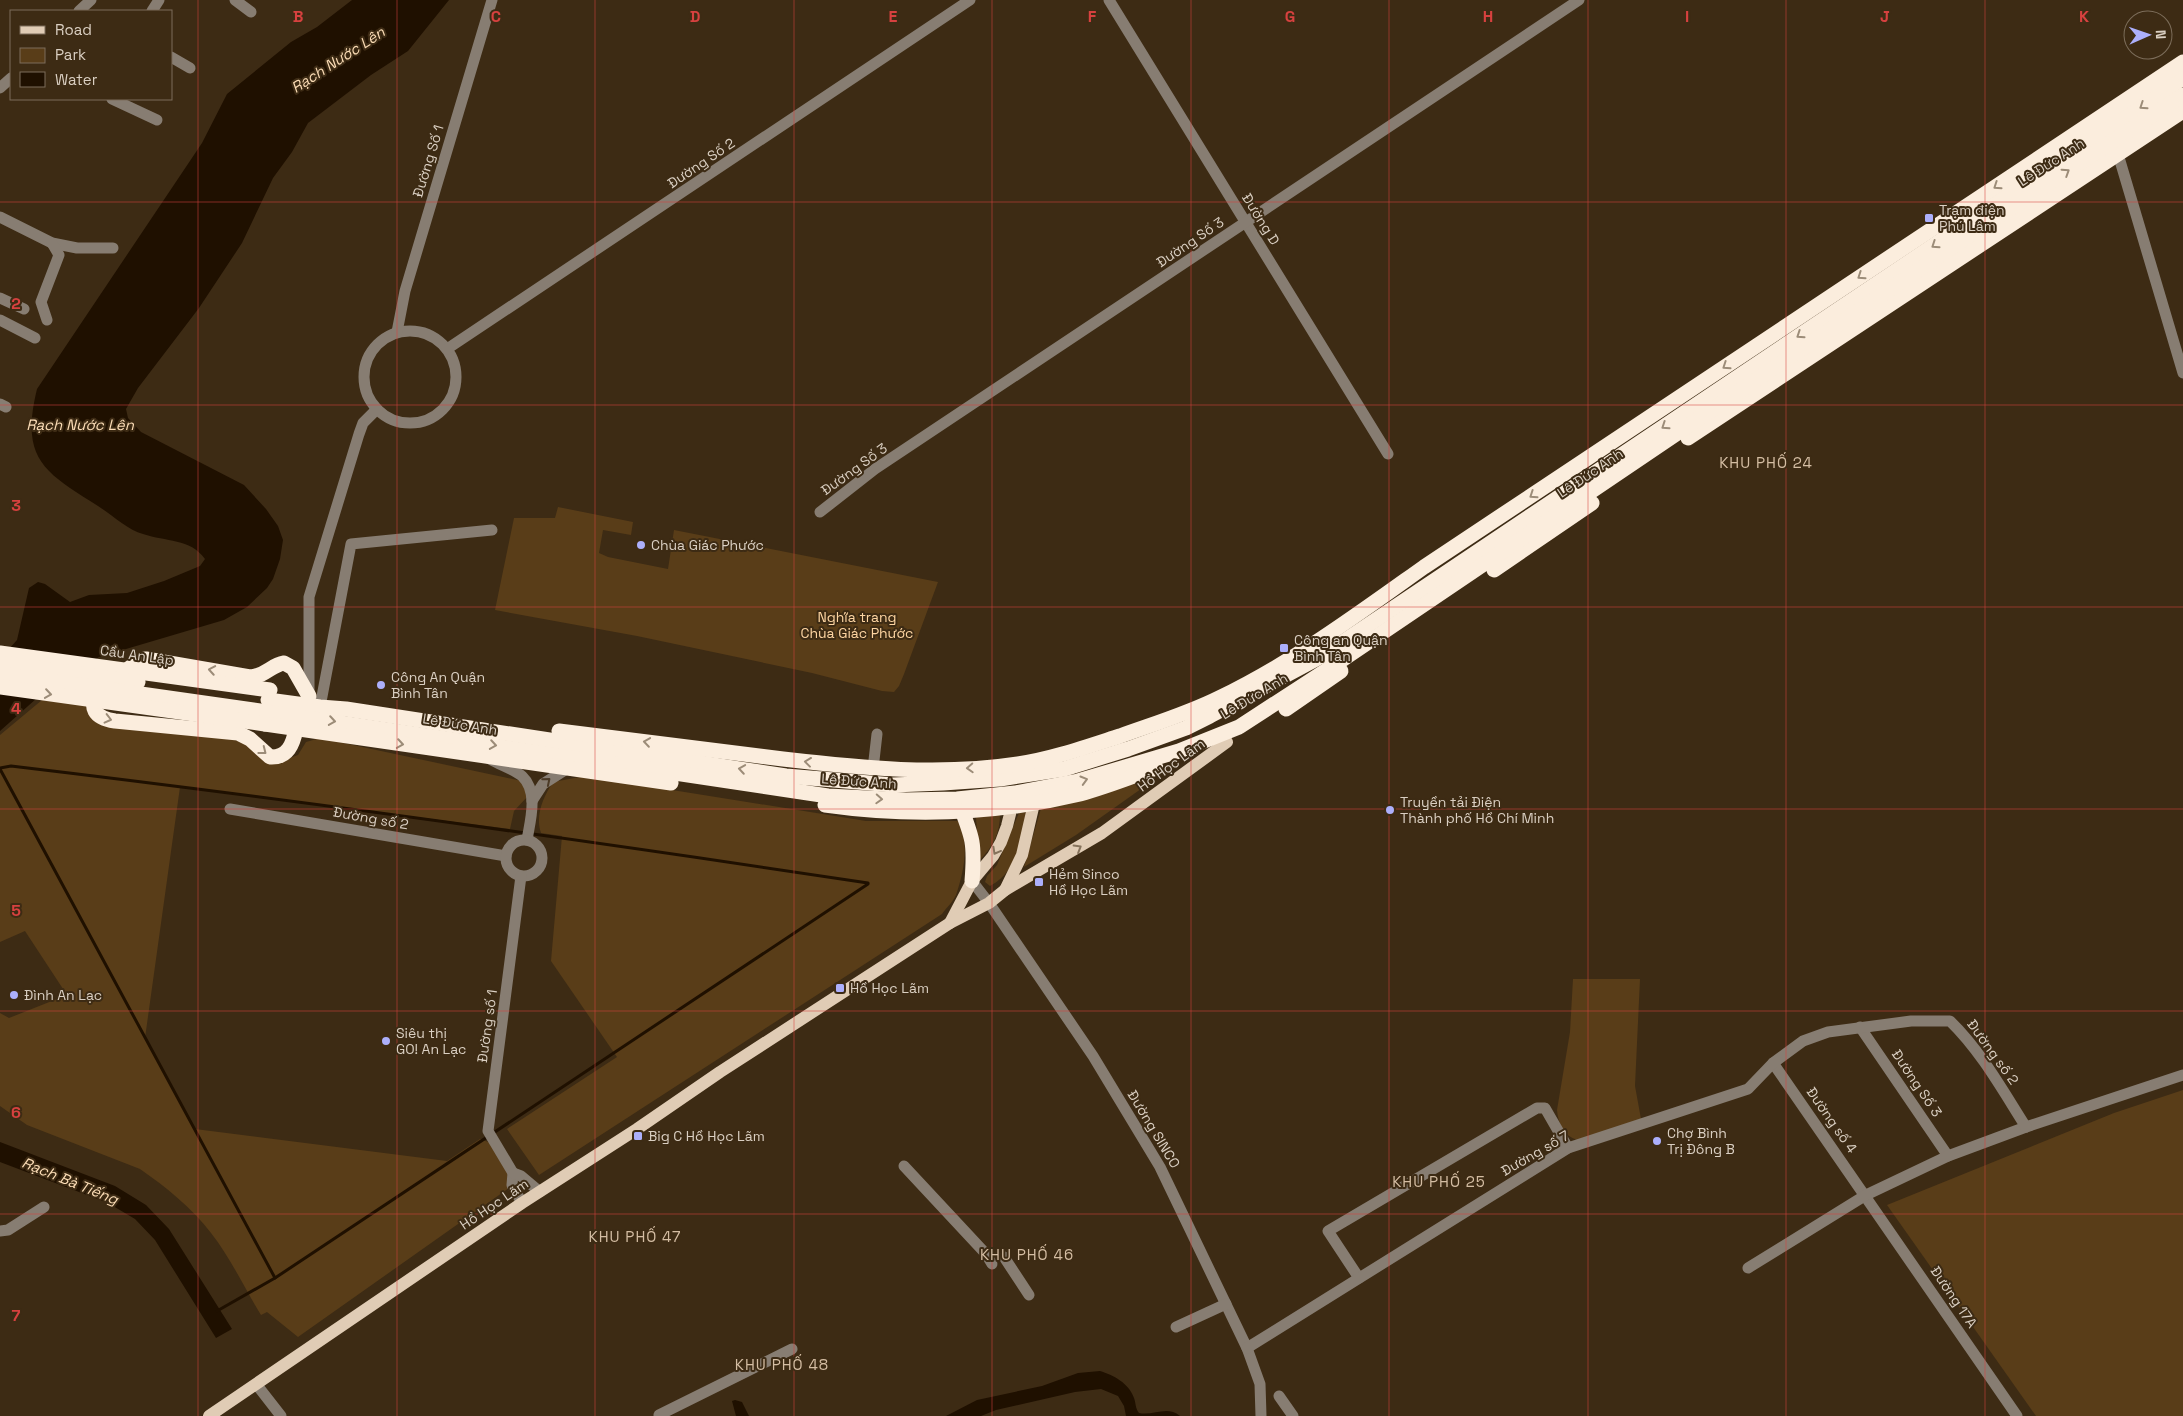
<svg xmlns="http://www.w3.org/2000/svg" width="2183" height="1416" font-family="'Space Grotesk',sans-serif">
<style>
.green{fill:#593d18}
.water{fill:#1f1000}
.lines{fill:none;stroke-linecap:round;stroke-linejoin:round}
.stream{stroke:#1f1000;stroke-width:3}
.minor{stroke:#877d72;stroke-width:11}
.major{stroke:#e0ccb5;stroke-width:12}
.highway{stroke:#fbeddd;stroke-width:15}
.highway-bridge{stroke:#fbeddd;stroke-width:15}
.oneway{stroke:#9c8c78}
.oneway2{stroke:#4c3b27}
.oneway3{stroke:#86735c}
.grid{fill:none;stroke:#d7413f;stroke-width:1;stroke-opacity:0.55}
.poi-dot{fill:#acaffb;stroke:#3d2b14;stroke-width:2}
.labels{text-anchor:middle;stroke-width:4;stroke-linejoin:round;paint-order:stroke}
.street-label{font-size:14px;fill:#dacfc2;stroke:#3d2b14}
.poi-label{font-size:14px;fill:#dacfc2;stroke:#3d2b14;text-anchor:start}
.park-label{font-size:14px;fill:#fed5a2;stroke:#3d2b14}
.water-label{font-size:15px;font-style:italic;fill:#fbdcb6;stroke:#3d2b14}
.neighbourhood-label{font-size:15px;letter-spacing:1px;fill:#d4bda3;stroke:#3d2b14}
.grid-label{font-size:16px;text-anchor:middle;font-weight:bold;fill:#d7413f;stroke:#3d2b14;stroke-width:4;stroke-linejoin:round;paint-order:stroke}
</style>
<rect width="100%" height="100%" fill="#3d2b14"/>
<!-- green -->
<g class="green">
<polygon points="558,507 633,522 631,535 603,530 599,553 608,557 668,569 674,530 938,582 904,674 899,686 894,692 882,691 812,673 637,636 495,610 514,518 555,518"/>
<path d="M42,700L88,706L93,718L245,739L273,764L298,755L306,742L320,738L522,781L528,796L514,811L510,829L180,787L145,1038L195,1129L447,1161L480,1139L491,1143L511,1175L509,1188L298,1337L267,1312L261,1315C245,1289 230,1257 211,1233C192,1208 166,1187 140,1169L27,1125L0,1106V1013L9,1018L67,995L25,931L0,942V735Z"/>
<path d="M585,776L866,821H958C970,842 964,872 956,895C953,902 946,908 942,914L539,1175L507,1129L617,1057L551,961L562,836L541,833C535,816 543,797 553,782Z"/>
<polygon points="1155,779 1076,835 1024,867 1042,805"/>
<path d="M1026,812C1021,841 1018,871 990,886L985,882L987,876L997,865L1019,813Z"/>
<path d="M1000,813C1000,834 993,846 979,861L976,817Z"/>
<path d="M1573,979H1640L1635,1086L1641,1119L1577,1140C1564,1136 1558,1123 1557,1110L1570,1032Z"/>
<polygon points="2183,1090 2183,1416 2036,1416 1887,1205 2114,1113"/>
</g>
<!-- water -->
<g class="water">
<path d="M352,0H449L408,51L371,75L308,123L292,152L273,178L242,243L199,308L138,388L126,409L128,418L141,432L244,485L266,509L278,526L283,540L280,559L273,579L267,588L247,607L224,620L99,657L37,698L0,731V659L17,640L29,588L38,582L45,584L70,602L89,595L127,593L164,581L200,566L205,559C190,538 166,542 143,534C128,530 112,515 98,506C44,472 20,459 37,389L202,143L227,94L291,42L317,27Z"/>
<polygon points="0,1142 115,1186 146,1205 169,1229 232,1329 216,1338 155,1240 135,1219 108,1203 0,1162"/>
<path d="M1100,1371C1113,1375 1129,1383 1134,1398C1136,1403 1135,1408 1139,1413C1154,1416 1167,1405 1180,1416H1126L1124,1406L1118,1396L1101,1389L1075,1392L996,1410L981,1416H946L977,1400L1042,1386L1078,1373Z"/>
<polygon points="735,1400 742,1402 749,1416 736,1416 732,1401"/>
</g>
<g class="lines">
<!-- stream -->
<g class="stream">
<path d="M0,768L11,766C297,800 583,840 868,883"/>
<polyline points="0,769 275,1278"/>
<polyline points="217,1311 275,1278 868,884"/>
</g>
<!-- minor -->
<g class="minor">
<polyline points="235,0 251,12"/>
<polyline points="1109,0 1388,454"/>
<polyline points="79,11 91,0"/>
<polyline points="152,11 159,0"/>
<polyline points="171,57 190,68"/>
<polyline points="0,88 11,78"/>
<polyline points="112,99 157,120"/>
<polyline points="2118,154 2183,373"/>
<polyline points="0,217 52,243 77,248 113,248"/>
<polyline points="0,298 24,309"/>
<polyline points="0,320 35,338"/>
<polyline points="47,320 41,302 59,255 52,243"/>
<circle cx="410" cy="377" r="46"/>
<polyline points="397,332 405,291 492,0"/>
<polyline points="447,349 970,0"/>
<polyline points="0,404 6,407"/>
<polyline points="820,512 875,469 1579,0"/>
<polyline points="309,695 309,597 359,434 363,423 377,409"/>
<polyline points="320,707 351,544 492,530"/>
<path d="M490,759C500,765 513,769 522,776C539,792 530,821 527,840"/>
<polyline points="873,769 877,734"/>
<polyline points="532,801 543,784 568,768"/>
<polyline points="230,809 506,856"/>
<circle cx="524" cy="858" r="18"/>
<polyline points="521,876 488,1131 513,1173 512,1185 522,1203"/>
<polyline points="972,881 989,903 1093,1056 1160,1167 1247,1348 1260,1384 1261,1416"/>
<polyline points="1860,1027 1948,1156"/>
<polyline points="1773,1063 2017,1416"/>
<polyline points="904,1166 986,1254 992,1264"/>
<polyline points="513,1173 521,1176 540,1192"/>
<polyline points="0,1231 8,1230 44,1207"/>
<polyline points="1004,1257 1029,1295"/>
<polyline points="1748,1268 1866,1195 1948,1156 2026,1127 2183,1075"/>
<polyline points="1359,1278 1328,1231 1537,1108 1545,1108 1568,1148"/>
<polyline points="1176,1327 1226,1304"/>
<path d="M1247,1348L1568,1148L1748,1089L1773,1063L1803,1041L1828,1032L1911,1021H1950C1981,1051 2003,1091 2026,1127"/>
<polyline points="256,1384 281,1416"/>
<polyline points="1279,1396 1293,1416"/>
<polyline points="659,1415 792,1349"/>
</g>
<!-- major -->
<g class="major">
<polyline points="1005,890 1022,855 1036,795"/>
<polyline points="950,923 972,881 993,856 1001,842 1007,826 1014,798"/>
<polyline points="209,1416 522,1203 637,1129 720,1072 950,923 989,903 1005,890 1102,833 1227,742"/>
</g>
<!-- highway -->
<g class="highway">
<polyline points="1688,438 2183,111"/>
<polyline points="1494,570 1592,503"/>
<path d="M119,676L140,660L146,659L250,677C266,676 271,665 284,663L293,668L309,696"/>
<path d="M102,691C86,707 95,718 115,721L238,733L250,739L270,757C288,758 293,744 296,729"/>
<polyline points="268,700 320,707 346,709 786,776 893,785 943,783 1000,779 1064,769 1128,749 1186,728 1210,716 1322,656 2183,78"/>
<polyline points="1286,709 1341,671"/>
<polyline points="267,712 828,796 906,800 957,799 1015,793 1078,781 1179,751 1239,727 1339,662 1979,229 2183,95"/>
<polyline points="265,724 671,783"/>
<path d="M559,731C634,740 709,750 783,759C861,768 940,776 1018,764C1052,759 1086,747 1120,736C1153,724 1187,714 1219,698C1292,663 1358,614 1424,567L2183,62"/>
<path d="M959,803C973,838 975,844 972,881"/>
<path d="M825,805C910,817 997,814 1080,794C1106,787 1131,777 1156,768"/>
</g>
<!-- highway-bridge -->
<g class="highway-bridge">
<polyline points="0,653 270,690"/>
<polyline points="0,663 138,682"/>
<polyline points="0,674 267,712"/>
<polyline points="0,687 265,724"/>
</g>
</g>
<!-- one-way arrows -->
<defs><path id="oneway-chevron" d="M-2-3.5L2.5 0L-2 3.5" fill="none" stroke-width="1.6" stroke-linecap="round" stroke-linejoin="round" transform="scale(1.25)"/></defs>
<g class="oneway">
<use href="#oneway-chevron" transform="translate(2143 106) rotate(146)"/>
<use href="#oneway-chevron" transform="translate(2066 172) rotate(-33)"/>
<use href="#oneway-chevron" transform="translate(1997 186) rotate(146)"/>
<use href="#oneway-chevron" transform="translate(1935 245) rotate(146)"/>
<use href="#oneway-chevron" transform="translate(1861 276) rotate(146)"/>
<use href="#oneway-chevron" transform="translate(1800 335) rotate(146)"/>
<use href="#oneway-chevron" transform="translate(1726 366) rotate(146)"/>
<use href="#oneway-chevron" transform="translate(1665 426) rotate(146)"/>
<use href="#oneway-chevron" transform="translate(1533 495) rotate(146)"/>
<use href="#oneway-chevron" transform="translate(212 670) rotate(-170)"/>
<use href="#oneway-chevron" transform="translate(48 694) rotate(8)"/>
<use href="#oneway-chevron" transform="translate(108 719) rotate(14)"/>
<use href="#oneway-chevron" transform="translate(332 721) rotate(9)"/>
<use href="#oneway-chevron" transform="translate(647 742) rotate(-172)"/>
<use href="#oneway-chevron" transform="translate(400 744) rotate(9)"/>
<use href="#oneway-chevron" transform="translate(493 745) rotate(9)"/>
<use href="#oneway-chevron" transform="translate(263 751) rotate(38)"/>
<use href="#oneway-chevron" transform="translate(808 762) rotate(-173)"/>
<use href="#oneway-chevron" transform="translate(970 768) rotate(177)"/>
<use href="#oneway-chevron" transform="translate(742 769) rotate(-171)"/>
<use href="#oneway-chevron" transform="translate(1084 780) rotate(-16)"/>
<use href="#oneway-chevron" transform="translate(879 799) rotate(3)"/>
</g>
<use class="oneway2" href="#oneway-chevron" transform="translate(547 781) rotate(-40)"/>
<g class="oneway3">
<use href="#oneway-chevron" transform="translate(1078 848) rotate(-31)"/>
<use href="#oneway-chevron" transform="translate(996 851) rotate(119)"/>
</g>
<!-- grid -->
<path class="grid" d="M198,0V1416M397,0V1416M595,0V1416M794,0V1416M992,0V1416M1191,0V1416M1389,0V1416M1588,0V1416M1786,0V1416M1985,0V1416M0,202H2183M0,405H2183M0,607H2183M0,809H2183M0,1011H2183M0,1214H2183"/>
<!-- markers -->
<g class="poi-dot">
<rect x="1924" y="213" width="10" height="10" rx="2.5"/>
<circle cx="641" cy="545" r="5"/>
<rect x="1279" y="643" width="10" height="10" rx="2.5"/>
<circle cx="381" cy="685" r="5"/>
<circle cx="1390" cy="810" r="5"/>
<rect x="1034" y="877" width="10" height="10" rx="2.5"/>
<rect x="835" y="983" width="10" height="10" rx="2.5"/>
<circle cx="14" cy="995" r="5"/>
<circle cx="386" cy="1041" r="5"/>
<rect x="633" y="1131" width="10" height="10" rx="2.5"/>
<circle cx="1657" cy="1141" r="5"/>
</g>
<g class="labels">
<!-- street labels -->
<g class="street-label">
<text transform="translate(428 161) rotate(-73)" y="5">Đường Số 1</text>
<text transform="translate(2051 162) rotate(-33)" y="5">Lê Đức Anh</text>
<text transform="translate(701 163) rotate(-34)" y="5">Đường Số 2</text>
<text transform="translate(1261 219) rotate(58)" y="5">Đường D</text>
<text transform="translate(1190 242) rotate(-34)" y="5">Đường Số 3</text>
<text transform="translate(854 469) rotate(-36)" y="5">Đường Số 3</text>
<text transform="translate(1590 473) rotate(-34)" y="5">Lê Đức Anh</text>
<text transform="translate(137 655) rotate(8)" y="5">Cầu An Lập</text>
<text transform="translate(1254 696) rotate(-31)" y="5">Lê Đức Anh</text>
<text transform="translate(460 724) rotate(9)" y="5">Lê Đức Anh</text>
<text transform="translate(1171 765) rotate(-36)" y="5">Hồ Học Lãm</text>
<text transform="translate(859 781) rotate(4)" y="5">Lê Đức Anh</text>
<text transform="translate(371 818) rotate(10)" y="5">Đường số 2</text>
<text transform="translate(487 1026) rotate(-82)" y="5">Đường số 1</text>
<text transform="translate(1993 1052) rotate(54)" y="5">Đường số 2</text>
<text transform="translate(1917 1083) rotate(56)" y="5">Đường Số 3</text>
<text transform="translate(1832 1120) rotate(55)" y="5">Đường số 4</text>
<text transform="translate(1154 1129) rotate(59)" y="5">Đường SINCO</text>
<text transform="translate(1535 1153) rotate(-30)" y="5">Đường số 7</text>
<text transform="translate(494 1204) rotate(-34)" y="5">Hồ Học Lãm</text>
<text transform="translate(1954 1297) rotate(56)" y="5">Đường 17A</text>
</g>
<!-- poi labels -->
<g class="poi-label">
<text x="1939" y="215">Trạm điện<tspan x="1939" dy="16">Phú Lâm</tspan></text>
<text x="651" y="550">Chùa Giác Phước</text>
<text x="1294" y="645">Công an Quận<tspan x="1294" dy="16">Bình Tân</tspan></text>
<text x="391" y="682">Công An Quận<tspan x="391" dy="16">Bình Tân</tspan></text>
<text x="1400" y="807">Truyền tải Điện<tspan x="1400" dy="16">Thành phố Hồ Chí Minh</tspan></text>
<text x="1049" y="879">Hẻm Sinco<tspan x="1049" dy="16">Hồ Học Lãm</tspan></text>
<text x="850" y="993">Hồ Học Lãm</text>
<text x="24" y="1000">Đình An Lạc</text>
<text x="396" y="1038">Siêu thị<tspan x="396" dy="16">GO! An Lạc</tspan></text>
<text x="1667" y="1138">Chợ Bình<tspan x="1667" dy="16">Trị Đông B</tspan></text>
<text x="648" y="1141">Big C Hồ Học Lãm</text>
</g>
<!-- park labels -->
<g class="park-label">
<text x="857" y="622">Nghĩa trang<tspan x="857" dy="16">Chùa Giác Phước</tspan></text>
</g>
<!-- water labels -->
<g class="water-label">
<text transform="translate(338 60) rotate(-33)" y="5">Rạch Nước Lên</text>
<text x="80" y="430">Rạch Nước Lên</text>
<text transform="translate(70 1181) rotate(22)" y="5">Rạch Bà Tiếng</text>
</g>
<!-- neighbourhood labels -->
<g class="neighbourhood-label">
<text x="1766" y="468">KHU PHỐ 24</text>
<text x="1439" y="1187">KHU PHỐ 25</text>
<text x="635" y="1242">KHU PHỐ 47</text>
<text x="1027" y="1260">KHU PHỐ 46</text>
<text x="782" y="1370">KHU PHỐ 48</text>
</g>
</g>
<g class="grid-label">
<text x="298" y="22">B</text>
<text x="496" y="22">C</text>
<text x="695" y="22">D</text>
<text x="893" y="22">E</text>
<text x="1092" y="22">F</text>
<text x="1290" y="22">G</text>
<text x="1488" y="22">H</text>
<text x="1687" y="22">I</text>
<text x="1885" y="22">J</text>
<text x="2084" y="22">K</text>
<text x="16" y="309">2</text>
<text x="16" y="511">3</text>
<text x="16" y="714">4</text>
<text x="16" y="916">5</text>
<text x="16" y="1118">6</text>
<text x="16" y="1321">7</text>
</g>
<!-- legend -->
<rect x="10" y="10" width="162" height="90" fill="#3d2b14" stroke="#7c6d5a"/>
<rect x="20" y="26" width="25" height="8" fill="#e0ccb5" stroke="#7c6d5a"/>
<text x="55" y="35" font-size="15" fill="#dacfc2">Road</text>
<rect x="20" y="48" width="25" height="15" fill="#593d18" stroke="#7c6d5a"/>
<text x="55" y="60" font-size="15" fill="#dacfc2">Park</text>
<rect x="20" y="72" width="25" height="15" fill="#1f1000" stroke="#7c6d5a"/>
<text x="55" y="85" font-size="15" fill="#dacfc2">Water</text>
<!-- north arrow -->
<g transform="translate(2148 35) rotate(88)"><circle r="24" fill="#3d2b14" stroke="#7c6d5a"/>
<path d="M0-4L9 19L0 12L-9 19Z" fill="#acaffb"/>
<text y="-8" font-size="14" font-weight="bold" text-anchor="middle" fill="#dacfc2">N</text>
</g>
</svg>
